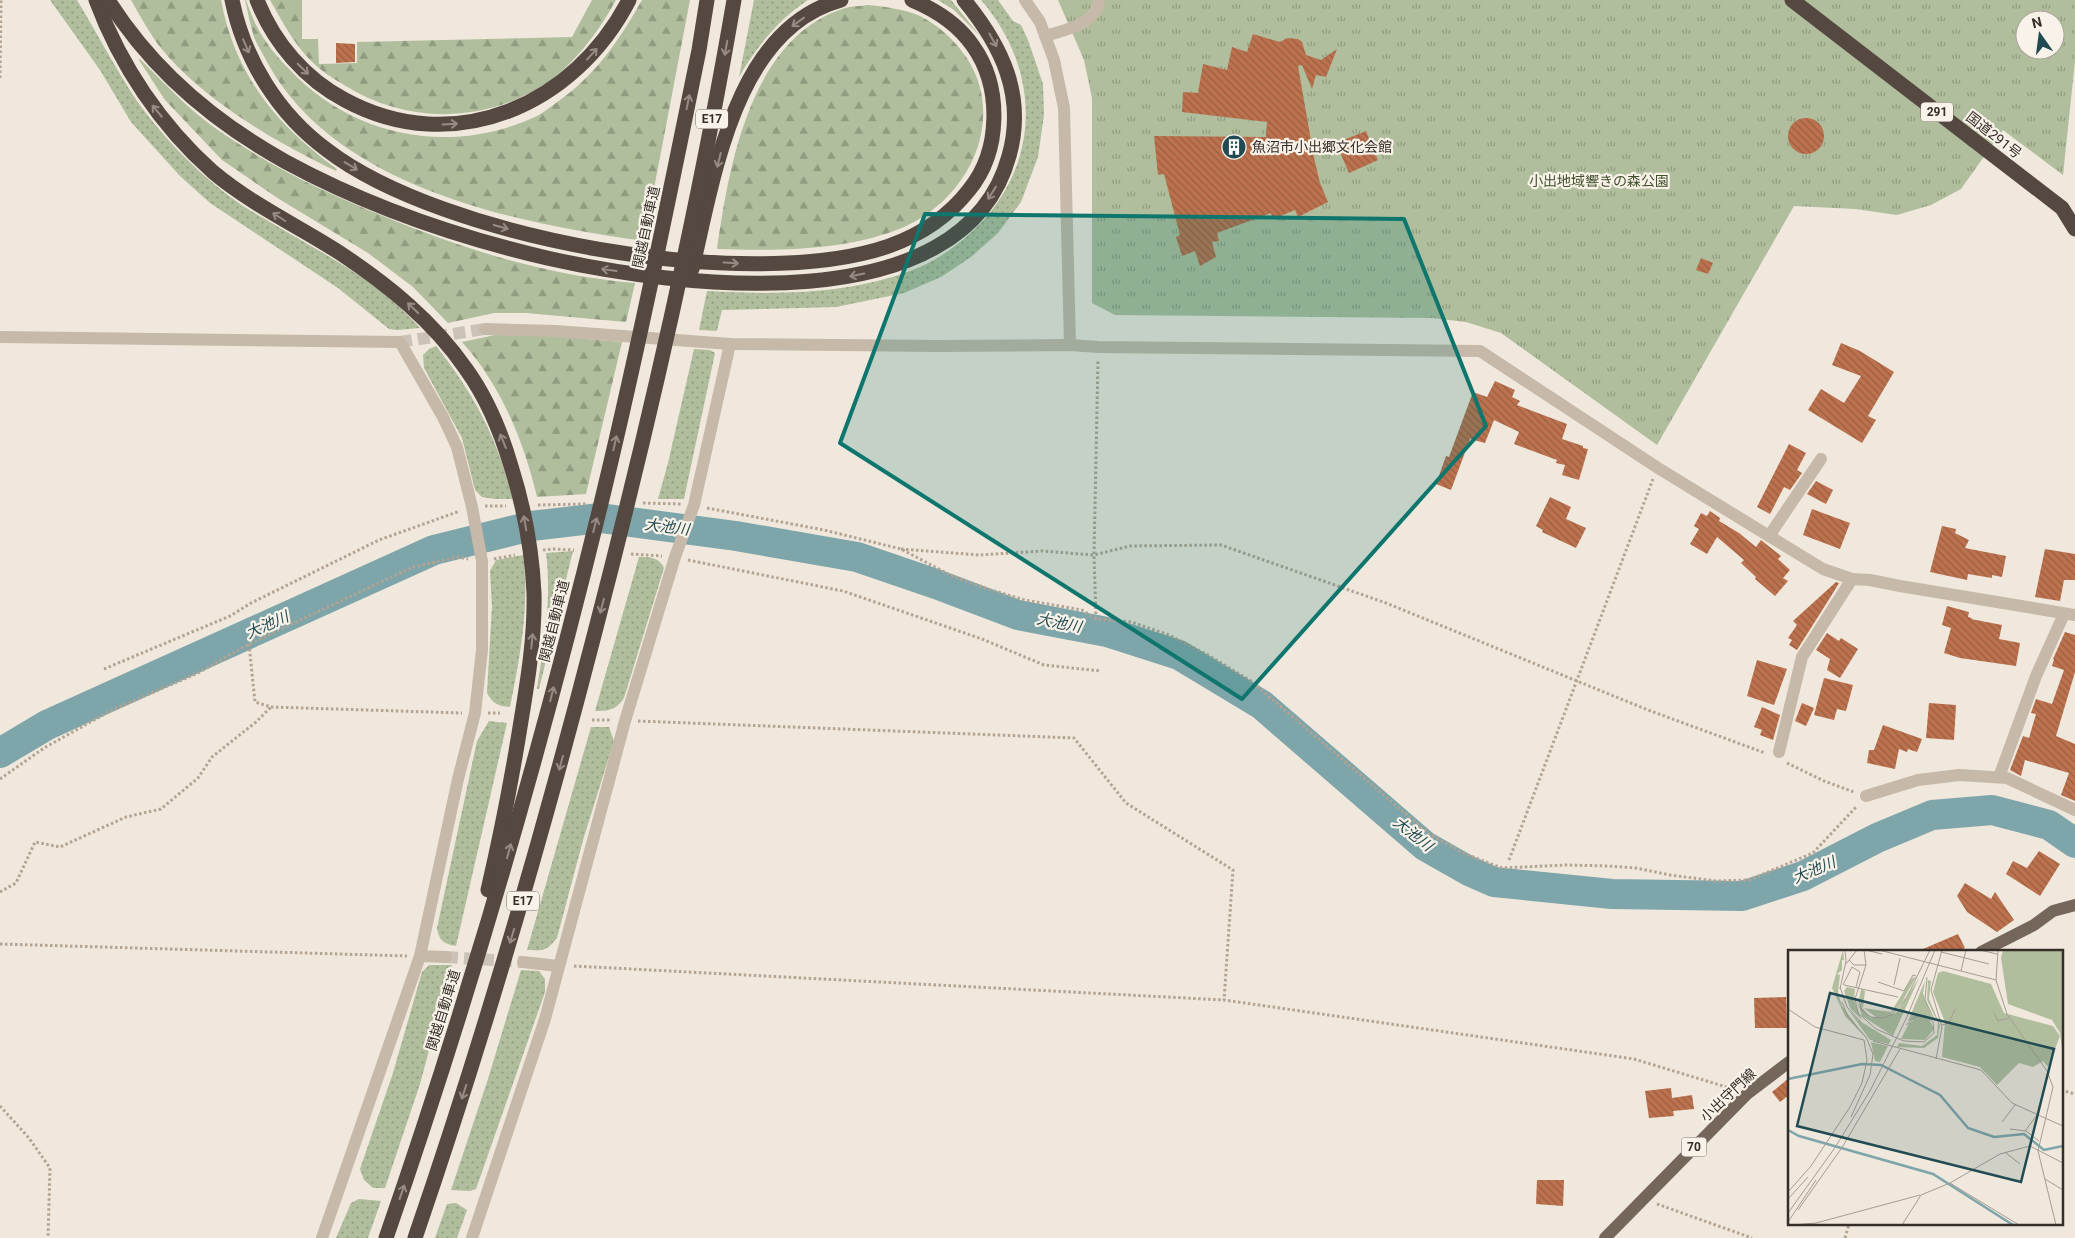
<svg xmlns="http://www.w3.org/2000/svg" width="2075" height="1238" font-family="Roboto,'Noto Sans JP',sans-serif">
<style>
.grass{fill:url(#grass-dots)}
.forest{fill:url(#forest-firs)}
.park{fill:url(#park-tufts);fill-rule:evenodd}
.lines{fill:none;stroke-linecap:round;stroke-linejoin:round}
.river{stroke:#7ea5aa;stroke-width:30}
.building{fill:url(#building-back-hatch)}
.minor-tunnel{stroke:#cbc3b8;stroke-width:12;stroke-dasharray:12 6;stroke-linecap:butt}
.path{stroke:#b2a393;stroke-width:3;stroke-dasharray:2.5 2.5;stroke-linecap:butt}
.minor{stroke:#c7b9a9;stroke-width:12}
.major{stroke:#75665b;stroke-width:12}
.highway{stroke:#554840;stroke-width:15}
.oneway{stroke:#968c83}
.marked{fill:#0f766e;fill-opacity:0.2;stroke:#0f766e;stroke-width:4;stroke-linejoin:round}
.labels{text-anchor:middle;stroke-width:4.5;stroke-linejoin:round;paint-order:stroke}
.shield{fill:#f8f2e8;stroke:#706862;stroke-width:1}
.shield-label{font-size:12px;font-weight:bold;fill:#352d28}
.street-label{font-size:14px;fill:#352d28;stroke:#f8f2e8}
.poi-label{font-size:14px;fill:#352d28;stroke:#f8f2e8;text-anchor:start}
.park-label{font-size:14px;fill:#41512e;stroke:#f8f2e8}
.water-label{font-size:15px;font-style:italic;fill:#214b53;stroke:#f8f2e8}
.inset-river{fill:none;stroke:#7ea5aa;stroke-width:2.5}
.inset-road{fill:none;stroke:#a59d94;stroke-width:1}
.view{fill:#214b53;fill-opacity:0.15;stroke:#214b53;stroke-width:2.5}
.inset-edge{fill:none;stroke:#352d28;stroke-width:2.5}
</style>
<defs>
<pattern id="grass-dots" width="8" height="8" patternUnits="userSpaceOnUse" patternTransform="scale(1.25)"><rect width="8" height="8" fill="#b0be9d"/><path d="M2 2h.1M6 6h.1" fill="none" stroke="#909b80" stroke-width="1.8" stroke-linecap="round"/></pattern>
<pattern id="forest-firs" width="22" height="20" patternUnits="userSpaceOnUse" patternTransform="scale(1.25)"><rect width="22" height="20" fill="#b0be9d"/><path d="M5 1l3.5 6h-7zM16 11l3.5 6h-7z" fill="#909b80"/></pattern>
<pattern id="park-tufts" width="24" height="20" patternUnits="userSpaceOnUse" patternTransform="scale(1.25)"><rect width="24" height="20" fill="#b0be9d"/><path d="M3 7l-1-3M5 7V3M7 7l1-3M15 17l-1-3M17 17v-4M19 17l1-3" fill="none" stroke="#909b80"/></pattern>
<pattern id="building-back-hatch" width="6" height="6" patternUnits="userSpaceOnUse" patternTransform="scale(1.25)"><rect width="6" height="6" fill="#bc724e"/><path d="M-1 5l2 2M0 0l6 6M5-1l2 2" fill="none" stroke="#9a5e41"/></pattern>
</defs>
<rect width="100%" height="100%" fill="#f0e8dc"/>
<!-- grass -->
<g class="grass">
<path d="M50,0H77C95,30 112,62 131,92C158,133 196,172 236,201C248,210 262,217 275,225C326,255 381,283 420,328L397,330L389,329L338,288L210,203L180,176L131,122L100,70Z"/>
<path d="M754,0H808C778,20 757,46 739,77Z"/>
<polygon points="938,0 951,0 980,36 954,10"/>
<path d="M981,0H998L1013,21L1021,25L1028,40L1043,84L1044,115L1038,157L1021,202L998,233L971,257L941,277L904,293L836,307L722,310L717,331L699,330L707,291C778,295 853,295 920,267C936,260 952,249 965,238C1041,174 1045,74 981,0Z"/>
<path d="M436,346C475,395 497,438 513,499H495L482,497L475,490L462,438L424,368L423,355L429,349Z"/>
<polygon points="694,349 710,350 715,353 684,499 658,499 668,463"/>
<path d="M573,551L539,689H537C544,643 552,599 546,553Z"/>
<path d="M523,555C530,605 520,657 510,707C498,706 493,704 487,693L492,606L490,571L496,560Z"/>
<path d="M639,557C650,557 659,557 664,568L624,698C616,710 609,711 595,711Z"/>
<path d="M489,721L507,723L456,946C443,944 439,940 437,928L477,741Z"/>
<path d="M591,727H609L614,741L583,840L557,938C546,951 544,951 527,950Z"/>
<polygon points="429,965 452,965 420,1084 385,1188 373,1188 364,1180 360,1169 393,1073 422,972"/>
<polygon points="521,970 539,971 545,979 545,992 476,1189 470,1191 451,1190 488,1079"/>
<polygon points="359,1199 381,1201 368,1238 336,1238 351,1203"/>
<polygon points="456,1203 467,1210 457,1238 435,1238 447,1204"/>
</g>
<!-- forest -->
<g class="forest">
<path d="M131,0H221C235,75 277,126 337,169L336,171C275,142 198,97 157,43C147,29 139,14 131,0Z"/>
<path d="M245,0H246C249,8 252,17 256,25C264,41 277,57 290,70C354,138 452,156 537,116C543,113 549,108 556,103C595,76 619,41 642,0H690L644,241C514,223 333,187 266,60C262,52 257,45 254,37C250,25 248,12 245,0Z"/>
<path d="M270,0H302V39H318L319,64L357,63V42L572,37L592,0H616C599,31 575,64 545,84C483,124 406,124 344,85C332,78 320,70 310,60C293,42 282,21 270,0Z"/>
<path d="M869,5C887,7 903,9 920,16C932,22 944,31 953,41C1013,102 977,195 904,227C848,251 777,251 717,249C729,166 750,40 842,9C850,6 860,6 869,5Z"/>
<path d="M140,59C164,83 187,108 215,128C269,166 322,191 383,216C466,250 545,275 635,283L626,322L526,313H494L448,323L413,287L368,253L279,199L222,160L165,100L139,60Z"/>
<path d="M528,334L622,342L586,494L537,497C524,442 501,385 462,342L495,335Z"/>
</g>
<!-- park -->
<path class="park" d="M1058,0H2075V61L2063,175L2003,130L1961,189L1931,205L1897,215L1855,209L1794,206L1657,445L1501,333L1466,322L1432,318L1115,315L1092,303V98L1084,60ZM2025,20H2055V50H2025Z"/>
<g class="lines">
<!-- river -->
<polyline class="river" points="0,753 47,725 434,550 531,526 600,518 736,536 857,557 936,584 1018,615 1107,632 1179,655 1262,705 1425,846 1469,871 1494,882 1612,894 1742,896 1803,876 1877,838 1932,815 1992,810 2049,825 2075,843"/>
</g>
<!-- building -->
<g class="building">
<polygon points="1253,34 1280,42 1287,38 1298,39 1302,42 1306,55 1321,60 1337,49 1326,77 1316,75 1312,89 1302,65 1298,66 1314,158 1320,183 1328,202 1298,217 1295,210 1273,219 1271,213 1217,233 1219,241 1212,242 1216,257 1200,266 1195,251 1182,256 1176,237 1180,235 1164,174 1158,175 1154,136 1266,137 1267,122 1182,112 1183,92 1198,93 1203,64 1227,70 1232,47 1247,52"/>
<polygon points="336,43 355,44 355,62 336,63"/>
<circle cx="1806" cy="136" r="18"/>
<polygon points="1366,131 1378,160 1349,173 1336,143"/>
<polygon points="1701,258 1713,263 1708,274 1696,270"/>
<polygon points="1841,343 1860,351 1894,372 1868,416 1876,420 1862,443 1808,410 1821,389 1844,403 1861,376 1832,365"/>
<polygon points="1495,381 1515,390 1512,397 1520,401 1517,405 1567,424 1562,439 1583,446 1583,448 1588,449 1579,480 1562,475 1565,465 1556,463 1557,460 1514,444 1519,432 1494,420 1485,443 1470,439 1451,490 1436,484 1446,456 1449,457 1473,392 1487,397"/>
<polygon points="1789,444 1806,453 1797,470 1802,473 1790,490 1784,487 1770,514 1757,507"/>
<polygon points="1816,481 1833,490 1826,504 1807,494"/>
<polygon points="1550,497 1571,507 1566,519 1586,528 1576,548 1542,532 1543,530 1536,526"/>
<polygon points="1812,509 1850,523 1840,549 1803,535"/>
<polygon points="1710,511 1720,518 1719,521 1739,533 1756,547 1761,540 1781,556 1778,559 1790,570 1783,578 1788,581 1775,596 1755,579 1756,577 1741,563 1744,560 1717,537 1707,554 1690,544 1699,529 1694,526 1701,513 1707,516"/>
<polygon points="1942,526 1956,529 1955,533 1969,540 1965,548 2006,556 2002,577 1992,575 1992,578 1968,574 1967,580 1930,572"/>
<polygon points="2045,549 2075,554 2075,580 2064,580 2060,601 2035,597"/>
<polygon points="1836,582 1839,583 1833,593 1797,650 1789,645 1792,640 1788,638 1797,625 1793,621"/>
<polygon points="1947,606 1969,612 1968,617 1972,618 1971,619 2002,625 1999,639 2020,643 2016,666 1960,658 1944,653 1951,628 1942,625"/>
<polygon points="2065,632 2075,635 2075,672 2056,736 2075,744 2075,801 2061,795 2069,773 2025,760 2021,776 2010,770 2023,736 2029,738 2036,714 2031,713 2036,699 2052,704 2064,670 2052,666 2054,659 2053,659"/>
<polygon points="1827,633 1839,641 1841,638 1858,649 1840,678 1827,670 1830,659 1816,650"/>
<polygon points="1757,660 1787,669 1774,705 1747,696"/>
<polygon points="1824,678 1853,685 1846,711 1837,709 1834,720 1814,715"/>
<polygon points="1802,703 1814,708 1806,726 1795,721"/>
<polygon points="1929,703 1956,705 1954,740 1926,738"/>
<polygon points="1762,707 1780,715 1773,740 1760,735 1762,730 1754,727"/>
<polygon points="1883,725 1922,739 1917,752 1908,749 1907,752 1899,749 1895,769 1867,763 1869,750 1874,750"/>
<polygon points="2039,851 2060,864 2040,896 2006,874 2013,861 2027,868"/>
<polygon points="1965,883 1991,899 1995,892 2014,920 1997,932 1967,912 1957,896"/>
<polygon points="1958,934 1965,948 1956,952 1916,952"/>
<polygon points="1786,997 1787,1028 1755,1028 1754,998"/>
<polygon points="1789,1078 1789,1095 1780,1102 1772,1092"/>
<polygon points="1671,1088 1672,1098 1692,1095 1694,1109 1673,1111 1674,1116 1649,1118 1645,1091"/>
<polygon points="1537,1180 1564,1180 1563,1206 1536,1204"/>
</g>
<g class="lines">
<!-- minor-tunnel -->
<g class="minor-tunnel">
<polyline points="400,342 485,329"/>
<polyline points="446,957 523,962"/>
</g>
<!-- path -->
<g class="path">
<polyline points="0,78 1,0"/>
<polyline points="643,503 681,504"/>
<polyline points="538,505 586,504"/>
<polyline points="485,506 506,506"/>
<polyline points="707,508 824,530 901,549 950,575 988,589 1025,600 1082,610 1096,619 1131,622 1169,635 1206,654 1251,681 1428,833 1463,853 1502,868 1566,865 1608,866 1636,868 1670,875 1716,881 1749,880 1813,853 1857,806"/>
<polyline points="901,549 979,555 1042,551 1094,555 1130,546 1221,545 1386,603 1648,710 1765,753"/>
<polyline points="543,550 554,549 574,550"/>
<polyline points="631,554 662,556"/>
<polyline points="494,559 515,555"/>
<polyline points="688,560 843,591 982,639 1044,665 1101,671"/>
<polyline points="1096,619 1094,555 1098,360"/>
<polyline points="249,644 255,702 271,707 462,713"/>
<polyline points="104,669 230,616 251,603 379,540 460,511"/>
<polyline points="488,713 500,713"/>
<polyline points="592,720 611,720"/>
<polyline points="638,721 1074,738 1126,803 1233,870 1224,1000"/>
<polyline points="1787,763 1824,781 1854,792"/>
<polyline points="0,779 44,748 112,710 198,673 249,644 413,567 458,557 468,559"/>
<polyline points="1509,860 1653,479"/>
<polyline points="0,892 16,883 35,842 60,847 126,817 161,809 198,778 212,757 256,722 271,707"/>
<polyline points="0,944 407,956"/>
<polyline points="574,966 1224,1000 1634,1059 1733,1089"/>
<polyline points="2061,1090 2075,1094"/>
<polyline points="0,1106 29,1138 50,1168 48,1238"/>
<polyline points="1657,1204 1752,1238"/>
<polyline points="1845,1238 1849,1224"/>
</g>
<!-- minor -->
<g class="minor">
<polyline points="1025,0 1040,22 1054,60 1064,108 1070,345"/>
<path d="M1045,36C1065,30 1097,24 1099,0"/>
<polyline points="485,329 556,331 730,344 937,346 1070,345 1098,347 1480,351 1658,468 1823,569 1852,579 1870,580 1900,586 2075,615"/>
<polyline points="0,337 400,342 443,417 457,447 472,507 482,561 482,650 475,713 458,779 420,956 322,1238"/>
<polyline points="1769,536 1821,459"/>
<polyline points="1779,752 1802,657 1852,579"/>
<polyline points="1999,777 2036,676 2064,614"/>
<polyline points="1866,796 1918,780 1959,775 2007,778 2075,810"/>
<polyline points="420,956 446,957"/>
<polyline points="523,962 558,966"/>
<polyline points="472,1238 545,1019 625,721 675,557 694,505 730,344"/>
</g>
<!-- major -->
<g class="major">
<polyline points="1981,952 2034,925 2053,911 2075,905"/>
<polyline points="1605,1238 1747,1094 1789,1062"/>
</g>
<!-- highway -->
<g class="highway">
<path d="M96,0C120,65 161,126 213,172C251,204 298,226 340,253C388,285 433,321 466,369C487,398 501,432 511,466C524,507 532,550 534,593C535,636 528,679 521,721C512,778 501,834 488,890"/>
<path d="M108,0C152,70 214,122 286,162C367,206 457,237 547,258C675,287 963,325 1009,156C1026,96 1002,46 964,0"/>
<path d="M232,0C244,59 278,114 327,150C443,239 750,294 889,246C920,235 948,217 969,190C1001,151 1002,87 973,46C958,24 936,10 912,0"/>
<path d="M257,0C274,43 305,79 345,100C454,159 575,105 629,0"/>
<polyline points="1792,0 2062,208 2075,229"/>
<path d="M692,269C714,178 734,29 841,0"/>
<path d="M386,1238C471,993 543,743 604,491C639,345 669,198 699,50L707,0"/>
<path d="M415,1238C484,1037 543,834 596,628C650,420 698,211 734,0"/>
</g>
</g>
<!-- one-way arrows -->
<defs><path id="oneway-shaft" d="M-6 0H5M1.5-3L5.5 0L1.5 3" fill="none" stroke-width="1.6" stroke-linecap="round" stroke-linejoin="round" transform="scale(1.25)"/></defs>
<g class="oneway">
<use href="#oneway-shaft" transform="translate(798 22) rotate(144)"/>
<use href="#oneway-shaft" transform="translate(993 40) rotate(61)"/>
<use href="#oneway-shaft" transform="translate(246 46) rotate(67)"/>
<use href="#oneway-shaft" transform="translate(726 48) rotate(100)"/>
<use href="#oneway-shaft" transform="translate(592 54) rotate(-48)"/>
<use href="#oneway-shaft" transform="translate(303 69) rotate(44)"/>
<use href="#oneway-shaft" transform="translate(688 102) rotate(-79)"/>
<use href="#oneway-shaft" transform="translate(157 111) rotate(-130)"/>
<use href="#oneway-shaft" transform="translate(450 124) rotate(-3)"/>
<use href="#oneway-shaft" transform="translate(719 160) rotate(104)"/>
<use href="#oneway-shaft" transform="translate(351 166) rotate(31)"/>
<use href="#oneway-shaft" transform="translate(992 193) rotate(122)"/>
<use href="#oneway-shaft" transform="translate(279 217) rotate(-148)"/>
<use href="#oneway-shaft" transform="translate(501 227) rotate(16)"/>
<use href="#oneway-shaft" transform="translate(731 263) rotate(3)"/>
<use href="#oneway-shaft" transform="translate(609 270) rotate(-172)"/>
<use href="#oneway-shaft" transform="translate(857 275) rotate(169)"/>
<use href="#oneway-shaft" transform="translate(413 308) rotate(-136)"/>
<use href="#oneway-shaft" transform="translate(503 441) rotate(-112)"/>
<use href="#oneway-shaft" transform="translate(615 443) rotate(-77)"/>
<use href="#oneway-shaft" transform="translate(525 523) rotate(-100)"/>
<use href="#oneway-shaft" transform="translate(595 525) rotate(-76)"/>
<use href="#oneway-shaft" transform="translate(602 606) rotate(105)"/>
<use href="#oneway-shaft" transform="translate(532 641) rotate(-84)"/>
<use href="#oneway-shaft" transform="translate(552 694) rotate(-76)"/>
<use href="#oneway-shaft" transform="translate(561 763) rotate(105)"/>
<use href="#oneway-shaft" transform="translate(509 851) rotate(-74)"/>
<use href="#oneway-shaft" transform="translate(512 936) rotate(107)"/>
<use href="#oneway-shaft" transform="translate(464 1092) rotate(108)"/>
<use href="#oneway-shaft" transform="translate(402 1192) rotate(-71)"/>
</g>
<!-- marked area -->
<path class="marked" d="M925,214L1404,219L1486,426L1242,699L840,443Z"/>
<!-- icons -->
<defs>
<symbol id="building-disc" viewBox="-11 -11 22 22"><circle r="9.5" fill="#214b53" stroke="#f8f2e8"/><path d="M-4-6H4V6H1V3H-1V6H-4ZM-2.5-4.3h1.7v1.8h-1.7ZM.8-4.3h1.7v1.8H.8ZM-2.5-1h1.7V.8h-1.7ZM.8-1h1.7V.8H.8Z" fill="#fff"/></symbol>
</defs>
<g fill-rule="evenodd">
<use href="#building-disc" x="1220" y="133" width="28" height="28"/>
</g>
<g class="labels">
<!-- shield labels -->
<g class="shield">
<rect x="1921" y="102.5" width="32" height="19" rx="4"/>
<rect x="696" y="109.5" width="32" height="19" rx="4"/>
<rect x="507" y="891.5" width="32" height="19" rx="4"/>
<rect x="1681.5" y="1137.5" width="25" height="19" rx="4"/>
</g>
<g class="shield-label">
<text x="1937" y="116">291</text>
<text x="712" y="123">E17</text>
<text x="523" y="905">E17</text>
<text x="1694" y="1151">70</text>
</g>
<!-- street labels -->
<g class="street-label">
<text transform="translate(1994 135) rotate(38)" y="5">国道291号</text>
<text transform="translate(646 227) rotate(-78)" y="5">関越自動車道</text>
<text transform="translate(554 621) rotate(-76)" y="5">関越自動車道</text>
<text transform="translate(443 1010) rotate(-73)" y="5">関越自動車道</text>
<text transform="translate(1728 1095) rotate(-43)" y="5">小出守門線</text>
</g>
<!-- poi labels -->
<g class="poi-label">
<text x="1252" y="152">魚沼市小出郷文化会館</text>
</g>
<!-- park labels -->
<g class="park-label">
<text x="1599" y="186">小出地域響きの森公園</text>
</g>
<!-- water labels -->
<g class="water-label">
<text transform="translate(667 527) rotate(7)" y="5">大池川</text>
<text transform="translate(1059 623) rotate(11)" y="5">大池川</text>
<text transform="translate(267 625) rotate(-24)" y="5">大池川</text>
<text transform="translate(1413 834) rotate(38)" y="5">大池川</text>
<text transform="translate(1814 870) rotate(-23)" y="5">大池川</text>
</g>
</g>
<!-- overview -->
<g transform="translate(1788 950)">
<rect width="275" height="275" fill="#f0e8dc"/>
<path d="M55,0L56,10H54V20L49,24L52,25L50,43L54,56L79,89L57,66L44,38ZM140,30L143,31L141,49L152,75L150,88L136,98L109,97L111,93L134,96L149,85L150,73L139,50ZM137,31L135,43L144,67L120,71Z" fill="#b0be9d"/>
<path d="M215,0H275V106L272,83L264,70L220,54L213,8ZM128,27L114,52L102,65L88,67L74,57L71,50L73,39L77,41L75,58L103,62L124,28ZM131,28L105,86L74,66L69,52L83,68L108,63ZM59,37L67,39L66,51L74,70L62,58L56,41ZM59,58L70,70L103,90L101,94L82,90ZM133,66L141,69L146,79L137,90L113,89L121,73ZM83,92L100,96L92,112L87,111Z" fill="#b0be9d"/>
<path d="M155,21L203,34L216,63L265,76L272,86L260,117L255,111L245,117L231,113L209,135L192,117L154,107L157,72L145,42L150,23Z" fill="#b0be9d"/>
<path class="inset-river" d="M0,129L74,114L93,115L152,145L180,178L206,187L236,184L256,200L275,196M0,180L11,186L145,224L225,275"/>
<path class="inset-road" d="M76,0L78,15L67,49L70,63L88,79L116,91L136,92L146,83L145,72L137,65L127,67L118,75M78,0L94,4M91,0L208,30L219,64L259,121L265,137L250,201L268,275M192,0L209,4M153,2L201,14M61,10L66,15H78M58,14L69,0M173,21L178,0M139,27L137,50L147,71M208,30L210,0M90,32L116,41L125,25L128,26M55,35L64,17L72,22L68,37M56,35L110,47M106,35L112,8M52,37L59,57L73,72M52,39L58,11L57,0M70,48L74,60L83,67L94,68L104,65L119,47L142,0M54,52L60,67L78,87L85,104L82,125L63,167M0,59L27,77L76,90L79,110L74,133L62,157L23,216L0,242M206,63L210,71L221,68M154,75L161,73L167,59M85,91L193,120L224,153L257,168M148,109L154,77L143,40L154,0M257,168L275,176M214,172L227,155M222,179L238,181L251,191M237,181L249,165M218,203L232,214M257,229L275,240M162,233L231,275M0,249L20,227M10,260L55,196L112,99M0,263L46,199L82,141L118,69L147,0M0,272L28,230M5,275L28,273L132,245M114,275L133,245L162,233L212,204L242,196L275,213"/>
<path class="view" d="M42,43L266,99L233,232L9,176Z"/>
<rect width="275" height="275" class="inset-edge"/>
</g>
<!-- north arrow -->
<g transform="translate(2040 35) rotate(346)"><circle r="24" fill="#f8f2e8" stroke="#aaa39b"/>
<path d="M0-4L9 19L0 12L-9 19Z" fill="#214b53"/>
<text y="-8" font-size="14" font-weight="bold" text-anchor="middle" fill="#352d28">N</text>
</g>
</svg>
